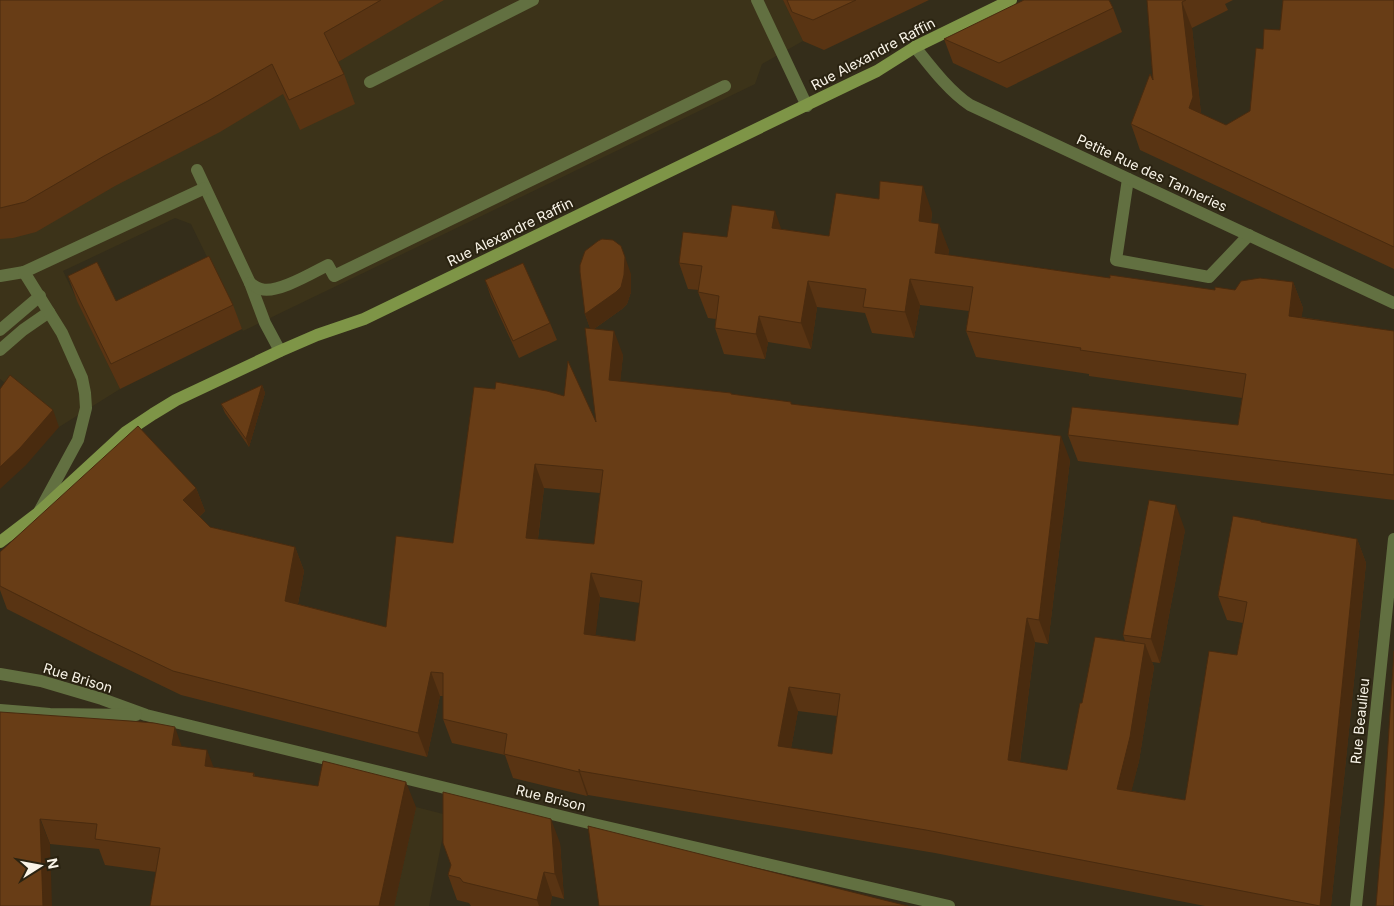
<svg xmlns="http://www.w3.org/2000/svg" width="1394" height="906" font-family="Inter,sans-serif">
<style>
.built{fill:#3c3319}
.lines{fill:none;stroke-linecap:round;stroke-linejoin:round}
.service{stroke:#627041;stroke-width:12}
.minor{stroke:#627041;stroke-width:12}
.tertiary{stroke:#627041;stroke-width:12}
.secondary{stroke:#7e9547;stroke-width:12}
.wall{fill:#593413;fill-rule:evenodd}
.shaded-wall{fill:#492b0f}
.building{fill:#683d16;stroke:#492b0f;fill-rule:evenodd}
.labels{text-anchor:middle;stroke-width:4;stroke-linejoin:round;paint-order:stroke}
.street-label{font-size:14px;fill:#f9f4e8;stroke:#2a2311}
</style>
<rect width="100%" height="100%" fill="#342d1a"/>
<!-- built -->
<g class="built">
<polygon points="0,0 783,0 803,41 762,64 755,84 243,331 191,224 175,218 63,271 120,389 59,427 0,379"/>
<polygon points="416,807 447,815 429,906 394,906"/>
</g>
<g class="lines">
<!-- service -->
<g class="service">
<polyline points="757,0 807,106"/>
<polyline points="370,82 533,0"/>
<polyline points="197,170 250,283 265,323 280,351"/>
<polyline points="1128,179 1116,260 1209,277 1249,235"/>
<polyline points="0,276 24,272"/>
<path d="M250,283C253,285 257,288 261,289C277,294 312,273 328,265L334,276L725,86"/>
<polyline points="0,330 40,296"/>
<polyline points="0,350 23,330 49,312"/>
<polyline points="40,510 78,440 86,408 85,393 82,378 62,333 24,272 205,188"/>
</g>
<!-- minor -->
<path class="minor" d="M915,47C931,67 949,91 970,105L1394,303"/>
<!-- tertiary -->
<g class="tertiary">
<polyline points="0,674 41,681 102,699 146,715 589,823 949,906"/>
<polyline points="0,710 50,714 136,715"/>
<polyline points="1356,906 1394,539"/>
</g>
<!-- secondary -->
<polyline class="secondary" points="0,542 38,513 126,432 153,414 176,400 280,351 317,335 364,319 858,80 877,71 915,47 1011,0"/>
</g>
<!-- wall -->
<g class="wall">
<polygon points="0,0 444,0 338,62 344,74 355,104 300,130 283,94 220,132 115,186 36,232 13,238 0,239"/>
<polygon points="783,0 929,0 824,50 803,41"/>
<polygon points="1147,0 1233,0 1225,4 1228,10 1192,28 1201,114 1226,125 1250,111 1263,49 1280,30 1394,0 1394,269 1140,150 1131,124 1153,80"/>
<polygon points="1113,8 1122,32 1007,88 953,63 944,39"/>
<polygon points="932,212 931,223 949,250 948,255 1110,278 1215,290 1235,290 1293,282 1303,308 1301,317 1394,331 1394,500 1078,461 1068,435 1238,425 1242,398 1089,376 1089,374 976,357 966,331 969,311 920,305 914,338 872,333 865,313 817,307 811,349 768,342 765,359 724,354 715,328 716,319 708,318 698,292 699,290 688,289 679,263 727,237 781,229 829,236"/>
<path d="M631,274V292L627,304L622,309L594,329L623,355L620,381L731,393L732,394L792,404L1070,460L1048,644L1035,642L1020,762L1067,770L1082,703L1125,641L1123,635L1185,530L1160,663L1152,662L1154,667L1139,761L1131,791L1185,800L1237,655L1243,623L1227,620L1218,596L1262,522L1357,539L1366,563L1331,906H1205L935,853L588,795V794L587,796L513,778L505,755L452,743L443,719V696H440L427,757L181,695L96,654L7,609L0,590V552L196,488L205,511L199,517L210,527L295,547L304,571L298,604L386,627L453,543L474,387L596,422L590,328L585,314ZM544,488L600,493L594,544L538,539ZM600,597L640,603L635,641L595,635ZM798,711L837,716L832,754L791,748Z"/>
<polygon points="68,276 116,301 233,305 242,329 120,389 77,301"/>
<polygon points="485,280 550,323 557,340 519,358 491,297"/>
<polygon points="262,385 265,393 249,447 225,413 221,404"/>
<polygon points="0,712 182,746 214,767 254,773 255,777 416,807 394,906 150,906 156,872 105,865 99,849 50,844"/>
<polygon points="560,843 564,899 552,896 550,906 471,906 469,903 457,900 448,875"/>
</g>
<!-- shaded-wall -->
<g class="shaded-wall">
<polygon points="1182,2 1192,28 1202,123 1189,108"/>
<polygon points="923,186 932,212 928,247 919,221"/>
<polygon points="775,211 784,237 772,228"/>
<polygon points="939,224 949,250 945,279 935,253"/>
<polygon points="625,257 631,274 631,292 627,304 622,309 591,331 585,314"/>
<polygon points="910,279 920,305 914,338 905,312"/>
<polygon points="808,281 817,307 811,349 801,323"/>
<polygon points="1293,282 1303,308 1298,342 1289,316"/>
<polygon points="759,316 768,342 765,359 756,334"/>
<polygon points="614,331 623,355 618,404 609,380"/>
<polygon points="262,385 265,393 249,447 246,439"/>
<polygon points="53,410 59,427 26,465 0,489 0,467"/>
<polygon points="1061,436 1070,460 1048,644 1039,620"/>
<polygon points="535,464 544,488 535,562 526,538"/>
<polygon points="196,488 205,511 192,524 183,500"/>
<polygon points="1176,505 1185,530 1160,663 1151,639"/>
<polygon points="1357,539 1366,563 1331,906 1320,906"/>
<polygon points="295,547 304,571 294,625 285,601"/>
<polygon points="591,573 600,597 593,658 584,634"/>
<polygon points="1027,618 1035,642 1017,784 1008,760"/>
<polygon points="1145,644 1154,667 1139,761 1126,813 1117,789"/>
<polygon points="431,672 440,696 427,757 418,733"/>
<polygon points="789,687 798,711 787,770 778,746"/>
<polygon points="175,727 184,753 172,745"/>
<polygon points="207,750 217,776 205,766"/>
<polygon points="579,769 588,794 587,796 579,772"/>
<polygon points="406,782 416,807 394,906 379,906"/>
<polygon points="40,819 50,844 52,906 43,906"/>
<polygon points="551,819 560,843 564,899 555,874"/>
<polygon points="544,872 552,896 550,906 539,906 537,900"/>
</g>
<!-- building -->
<g class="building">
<polygon points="0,0 381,0 324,33 344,74 289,100 272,64 208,101 104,156 25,202 0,208"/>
<polygon points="787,0 856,0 813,20 792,12"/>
<polygon points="1024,0 1109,0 1113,8 999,63 944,39"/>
<polygon points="1147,0 1186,0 1182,2 1193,97 1189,108 1226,125 1250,111 1256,48 1263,49 1264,29 1280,30 1283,0 1394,0 1394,247 1131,124 1150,74 1153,80"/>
<polygon points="880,181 923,186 919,221 939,224 935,253 1110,278 1110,275 1215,290 1215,287 1235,290 1241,281 1260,278 1293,282 1289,316 1394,331 1394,475 1068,435 1072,407 1238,425 1246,374 1080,350 1081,348 966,331 973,287 910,279 905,312 863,307 866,289 808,281 801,323 759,316 756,334 715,328 719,296 698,292 702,266 679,263 683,232 727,237 732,205 775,211 772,228 829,236 836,193 879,199"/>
<polygon points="602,239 613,240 621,246 625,257 624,275 621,287 616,292 585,314 580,272 580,265 585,251 598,241"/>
<polygon points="209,256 233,305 111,364 68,276 97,262 116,301"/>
<polygon points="523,263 550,323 513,341 485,280"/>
<path d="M585,328L614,331L609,380L731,393V394L791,402V404L1061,436L1039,620L1027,618L1008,760L1067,770L1080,703H1082L1095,637L1145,644L1130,737L1117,789L1185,800L1209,651L1237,655L1247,602L1218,596L1233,516L1261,521V522L1357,539L1320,906L926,830L580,771L579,769V772L504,754L507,734L443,719V673L431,672L418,733L173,671L87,630L0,586V552L138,426L196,488L183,500L210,527L295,547L285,601L386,627L396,536L453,543L474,387L495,389L496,382L547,391L564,396L568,361L596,422ZM535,464L603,470L594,544L526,538ZM591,573L642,581L635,641L584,634ZM789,687L840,694L832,754L778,746Z"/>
<polygon points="10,375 53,410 20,448 0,467 0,389"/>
<polygon points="262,385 246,439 221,404"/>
<polygon points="1149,500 1176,505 1151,639 1123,635"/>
<polygon points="1394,651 1394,906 1376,906 1384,807"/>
<polygon points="0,712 130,721 154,723 175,727 172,745 207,750 205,766 254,773 253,776 318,786 323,761 406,782 379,906 150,906 160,848 95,839 97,824 40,819 43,906 0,906"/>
<polygon points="443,792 551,819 555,874 544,872 537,900 463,882 460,878 448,875 451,865 443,843"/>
<polygon points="588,826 908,906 599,906"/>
</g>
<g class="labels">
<!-- street labels -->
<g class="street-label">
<text transform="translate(873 54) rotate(-28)" y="5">Rue Alexandre Raffin</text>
<text transform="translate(1152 173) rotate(25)" y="5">Petite Rue des Tanneries</text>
<text transform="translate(510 232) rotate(-26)" y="5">Rue Alexandre Raffin</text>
<text transform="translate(78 678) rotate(17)" y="5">Rue Brison</text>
<text transform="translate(1360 721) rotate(-84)" y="5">Rue Beaulieu</text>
<text transform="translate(551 798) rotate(14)" y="5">Rue Brison</text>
</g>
</g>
<!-- north arrow -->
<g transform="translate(40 866) rotate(79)" stroke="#2a2311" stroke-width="4" paint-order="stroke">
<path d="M0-4L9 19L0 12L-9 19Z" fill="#f9f4e8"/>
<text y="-8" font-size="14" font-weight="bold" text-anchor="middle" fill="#f9f4e8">N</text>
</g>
</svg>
